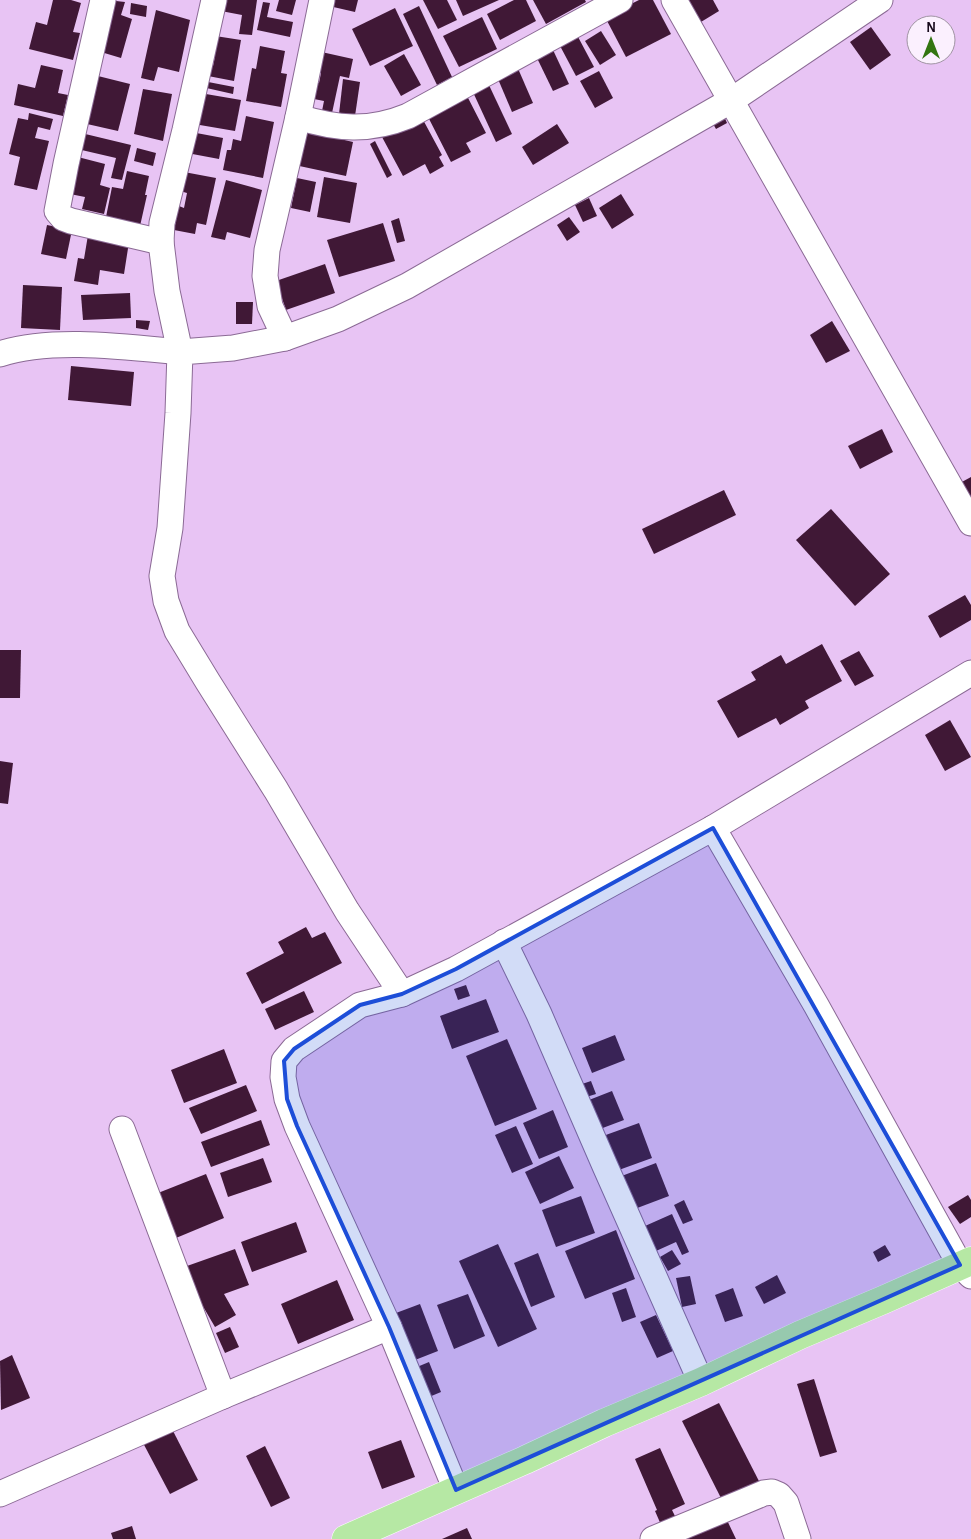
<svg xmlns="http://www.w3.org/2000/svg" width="971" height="1539" font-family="'Alegreya Sans',sans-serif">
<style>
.building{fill:#401836}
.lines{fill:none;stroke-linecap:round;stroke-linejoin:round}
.minor-casing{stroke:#8b6a95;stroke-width:27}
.trunk-casing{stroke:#fff;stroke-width:29}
.minor{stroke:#fff;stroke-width:25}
.trunk{stroke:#b6e8a4;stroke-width:28}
.marked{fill:#1d4ed8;fill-opacity:0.2;stroke:#1d4ed8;stroke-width:4;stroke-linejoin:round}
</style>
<rect width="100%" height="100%" fill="#e8c4f4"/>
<!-- building -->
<g class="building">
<polygon points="53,0 71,0 81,3 73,32 80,33 73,60 29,49 36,22 47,25"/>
<polygon points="107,0 125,2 121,15 132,19 121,58 101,52"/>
<polygon points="222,0 257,0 252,35 239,34 242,15 221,11"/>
<polygon points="279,0 296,0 292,15 276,11"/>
<polygon points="330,0 358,0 355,12 329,6"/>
<polygon points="423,0 447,0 457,20 438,29"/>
<polygon points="456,0 499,0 463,16"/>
<polygon points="514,0 526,0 536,21 500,40 487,14"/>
<polygon points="533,0 585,0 586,2 546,24"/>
<polygon points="639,0 653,0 671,34 626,57 605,17"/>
<polygon points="681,0 713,0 719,11 696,25"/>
<polygon points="263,2 270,3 267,17 293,22 290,37 257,30"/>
<polygon points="131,3 147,6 146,17 130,14"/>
<polygon points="419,6 452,77 437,85 403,14"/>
<polygon points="395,8 413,46 370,66 352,29"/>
<polygon points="156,10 190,20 179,72 158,67 154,81 141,78"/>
<polygon points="482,17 497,49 459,67 443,36"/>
<polygon points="871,27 891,55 870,70 850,42"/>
<polygon points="601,31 616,55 600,65 585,41"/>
<polygon points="209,35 241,40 234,81 208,76 210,65 213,66 215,56 205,55"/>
<polygon points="577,35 594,67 576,76 559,44"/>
<polygon points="260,46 285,51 281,73 287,74 281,107 246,101 252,68 256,69"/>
<polygon points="553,50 569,84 553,91 537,58"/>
<polygon points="317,51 353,59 349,78 340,76 332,113 322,111 324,101 309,98 312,81 319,83 321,73 312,71"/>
<polygon points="404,54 421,85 401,96 384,66"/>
<polygon points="516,64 533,103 512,112 495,72"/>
<polygon points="41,65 63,70 58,93 68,95 63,116 14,105 18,84 35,88"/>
<polygon points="599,71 613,98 595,108 580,81"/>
<polygon points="98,76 130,84 118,131 87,124"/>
<polygon points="343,79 360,82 355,116 339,114"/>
<polygon points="203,81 234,87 233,94 202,87"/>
<polygon points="488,83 512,134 496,142 472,90"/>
<polygon points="143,89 172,94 163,141 134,134"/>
<polygon points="465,92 486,133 466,143 471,152 451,162 425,111"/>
<polygon points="200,93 241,100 235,131 194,124"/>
<polygon points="29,113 53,119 50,130 38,127 35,138 49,141 37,190 14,185 20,157 9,154 18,118 28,120"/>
<polygon points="723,114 727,123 716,129 711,120"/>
<polygon points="246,116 274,122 263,178 223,170 227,150 231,150 233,139 241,141"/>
<polygon points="421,116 442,155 439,157 444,166 430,174 425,164 403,176 382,137"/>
<polygon points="557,124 569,143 533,165 522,147"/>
<polygon points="298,129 353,142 346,176 290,164"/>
<polygon points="77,132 131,145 122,180 111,178 116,158 73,148"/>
<polygon points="191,132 223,138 219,159 187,153"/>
<polygon points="375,141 392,175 387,178 370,144"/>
<polygon points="137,148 156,153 153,166 134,161"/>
<polygon points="74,156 105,164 100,185 110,188 104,214 82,209 85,197 65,193"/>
<polygon points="127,171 149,176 145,195 147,195 140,226 106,217 112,187 123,189"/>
<polygon points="184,172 216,178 206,225 197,223 195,234 174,230 179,206 184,208 187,193 180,191"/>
<polygon points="324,177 357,183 350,223 317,217"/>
<polygon points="297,178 316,182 310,212 291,208"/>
<polygon points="226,180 262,190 250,238 227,232 225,240 211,237"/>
<polygon points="621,194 634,215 612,229 599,208"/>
<polygon points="589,198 597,216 583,222 575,205"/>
<polygon points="569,217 580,232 567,241 557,225"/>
<polygon points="399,218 405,241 397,243 391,221"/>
<polygon points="383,223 395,261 339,277 327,240"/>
<polygon points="47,225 72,230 66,259 41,254"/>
<polygon points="88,235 129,242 124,274 100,270 98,285 74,281 78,258 84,259"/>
<polygon points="325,264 335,293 286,310 276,281"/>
<polygon points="23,285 62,287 60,330 21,328"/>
<polygon points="130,293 131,318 83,320 81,295"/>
<polygon points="236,302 253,302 252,324 236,324"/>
<polygon points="136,320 150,321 148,330 136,328"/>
<polygon points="832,321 850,351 826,363 810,335"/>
<polygon points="71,366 134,372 131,406 68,400"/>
<polygon points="882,429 893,452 860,469 848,446"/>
<polygon points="971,477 971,505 960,483"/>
<polygon points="724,490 736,515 654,554 642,529"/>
<polygon points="831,509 890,574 855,606 796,540"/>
<polygon points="965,595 971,605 971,620 940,638 928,616"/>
<polygon points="822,644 842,681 805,701 809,708 780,725 776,718 738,738 717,701 756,680 751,672 781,655 786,664"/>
<polygon points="0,650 21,650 20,698 0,698"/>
<polygon points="859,651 874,676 855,686 840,661"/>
<polygon points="950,720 971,757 945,771 925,735"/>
<polygon points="0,761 13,763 8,804 0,803"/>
<polygon points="306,927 312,938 325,932 342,963 262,1004 246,973 284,953 278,942"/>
<polygon points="466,985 470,996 458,1000 454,989"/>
<polygon points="304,991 314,1012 275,1030 265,1009"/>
<polygon points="486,999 499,1032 452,1049 440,1016"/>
<polygon points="615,1035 625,1060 592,1073 582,1048"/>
<polygon points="507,1039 537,1109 495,1126 466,1056"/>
<polygon points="224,1049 237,1083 184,1103 171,1070"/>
<polygon points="591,1081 596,1094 583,1098 579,1085"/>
<polygon points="246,1085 257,1111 201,1134 189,1108"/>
<polygon points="612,1091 624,1120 600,1129 589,1100"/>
<polygon points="553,1110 568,1147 539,1159 523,1123"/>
<polygon points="261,1120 270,1145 211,1167 201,1142"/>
<polygon points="639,1123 652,1158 616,1171 603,1136"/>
<polygon points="516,1126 533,1164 512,1173 495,1135"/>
<polygon points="559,1156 574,1188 540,1204 525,1172"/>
<polygon points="263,1158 272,1182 228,1197 220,1173"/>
<polygon points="656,1163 669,1196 632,1210 619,1177"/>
<polygon points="206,1174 224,1218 176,1238 158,1193"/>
<polygon points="968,1195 971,1200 971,1217 960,1224 948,1207"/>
<polygon points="581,1196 595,1233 556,1247 542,1210"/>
<polygon points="684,1200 693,1220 683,1224 674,1205"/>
<polygon points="672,1214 689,1252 682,1255 676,1242 656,1251 645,1226"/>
<polygon points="296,1222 307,1252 252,1272 241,1242"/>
<polygon points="616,1230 635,1279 585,1299 565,1251"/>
<polygon points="498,1244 537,1329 498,1347 459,1261"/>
<polygon points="885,1245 891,1255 878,1262 873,1252"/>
<polygon points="235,1249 249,1285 224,1294 236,1315 215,1327 201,1303 187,1266"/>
<polygon points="672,1250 681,1264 668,1271 660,1257"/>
<polygon points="538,1253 555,1297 531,1307 514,1263"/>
<polygon points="777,1275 786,1293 764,1304 755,1287"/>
<polygon points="690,1276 696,1304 682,1307 676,1278"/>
<polygon points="337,1280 354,1320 298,1344 281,1304"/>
<polygon points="626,1288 636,1317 622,1322 612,1293"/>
<polygon points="733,1288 743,1316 725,1322 715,1295"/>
<polygon points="468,1294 485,1336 454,1349 437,1305"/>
<polygon points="420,1304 438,1351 415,1360 396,1313"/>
<polygon points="656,1315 673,1351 657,1358 640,1322"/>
<polygon points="230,1327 239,1347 225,1353 216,1333"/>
<polygon points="12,1355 30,1398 1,1410 0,1361"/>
<polygon points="429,1362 441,1392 429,1397 417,1367"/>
<polygon points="814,1379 837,1452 820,1457 797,1384"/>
<polygon points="719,1403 762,1487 725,1506 682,1421"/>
<polygon points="171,1427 198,1480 170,1494 142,1441"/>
<polygon points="401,1440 415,1477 382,1489 368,1452"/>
<polygon points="265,1446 290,1498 271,1507 246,1456"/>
<polygon points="660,1448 685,1504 672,1510 677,1520 662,1527 655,1511 657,1510 635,1459"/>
<polygon points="725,1516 736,1539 680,1539"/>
<polygon points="132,1526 136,1539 113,1539 111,1533"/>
<polygon points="467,1528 472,1539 442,1539"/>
</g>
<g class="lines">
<defs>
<g id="minor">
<polyline points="103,0 66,164 57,211 63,218 71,221 161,242"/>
<polyline points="674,0 971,523"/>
<path d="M298,117C337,129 369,132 408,116L620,0"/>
<polyline points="285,338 270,306 265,276 267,250 298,117 322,0"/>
<path d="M0,354C50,337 127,347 180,352L167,291L161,242L162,223L185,130L214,0"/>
<polyline points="713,828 816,1005 960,1265 971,1276"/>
<polyline points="504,942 539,1014 605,1166 701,1382"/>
<polyline points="402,994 456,969 713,828 971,673"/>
<polyline points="122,1129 223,1396"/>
<polyline points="456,1490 389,1327 297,1126 287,1099 283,1077 284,1061 294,1049 360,1005 402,994 347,911 276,790 208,682 177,631 166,601 162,576 170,528 178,413 180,352 233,348 285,338 338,319 407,286 732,100 880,0"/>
<polyline points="0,1494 223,1396 389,1327"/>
<polyline points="653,1539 745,1501 764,1493 772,1492 779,1495 786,1503 798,1539"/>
</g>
<polyline id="trunk" points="346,1539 525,1460 604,1423 701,1382 800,1335 883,1300 971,1261"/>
</defs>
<!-- minor casing -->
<use href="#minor" class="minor-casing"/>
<!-- trunk casing -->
<use href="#trunk" class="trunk-casing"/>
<!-- minor -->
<use href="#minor" class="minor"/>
<!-- trunk -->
<use href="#trunk" class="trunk"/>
</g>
<!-- marked area -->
<path class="marked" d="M713,828L960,1265L456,1490L389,1327L297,1126L287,1099L284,1061L294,1049L360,1005L402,994L456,969Z"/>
<!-- north arrow -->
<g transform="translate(931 40)"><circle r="24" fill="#fbf0fe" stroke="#a094a3"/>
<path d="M0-4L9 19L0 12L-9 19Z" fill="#337511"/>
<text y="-8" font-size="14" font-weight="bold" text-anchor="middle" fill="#170a1b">N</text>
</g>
</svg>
